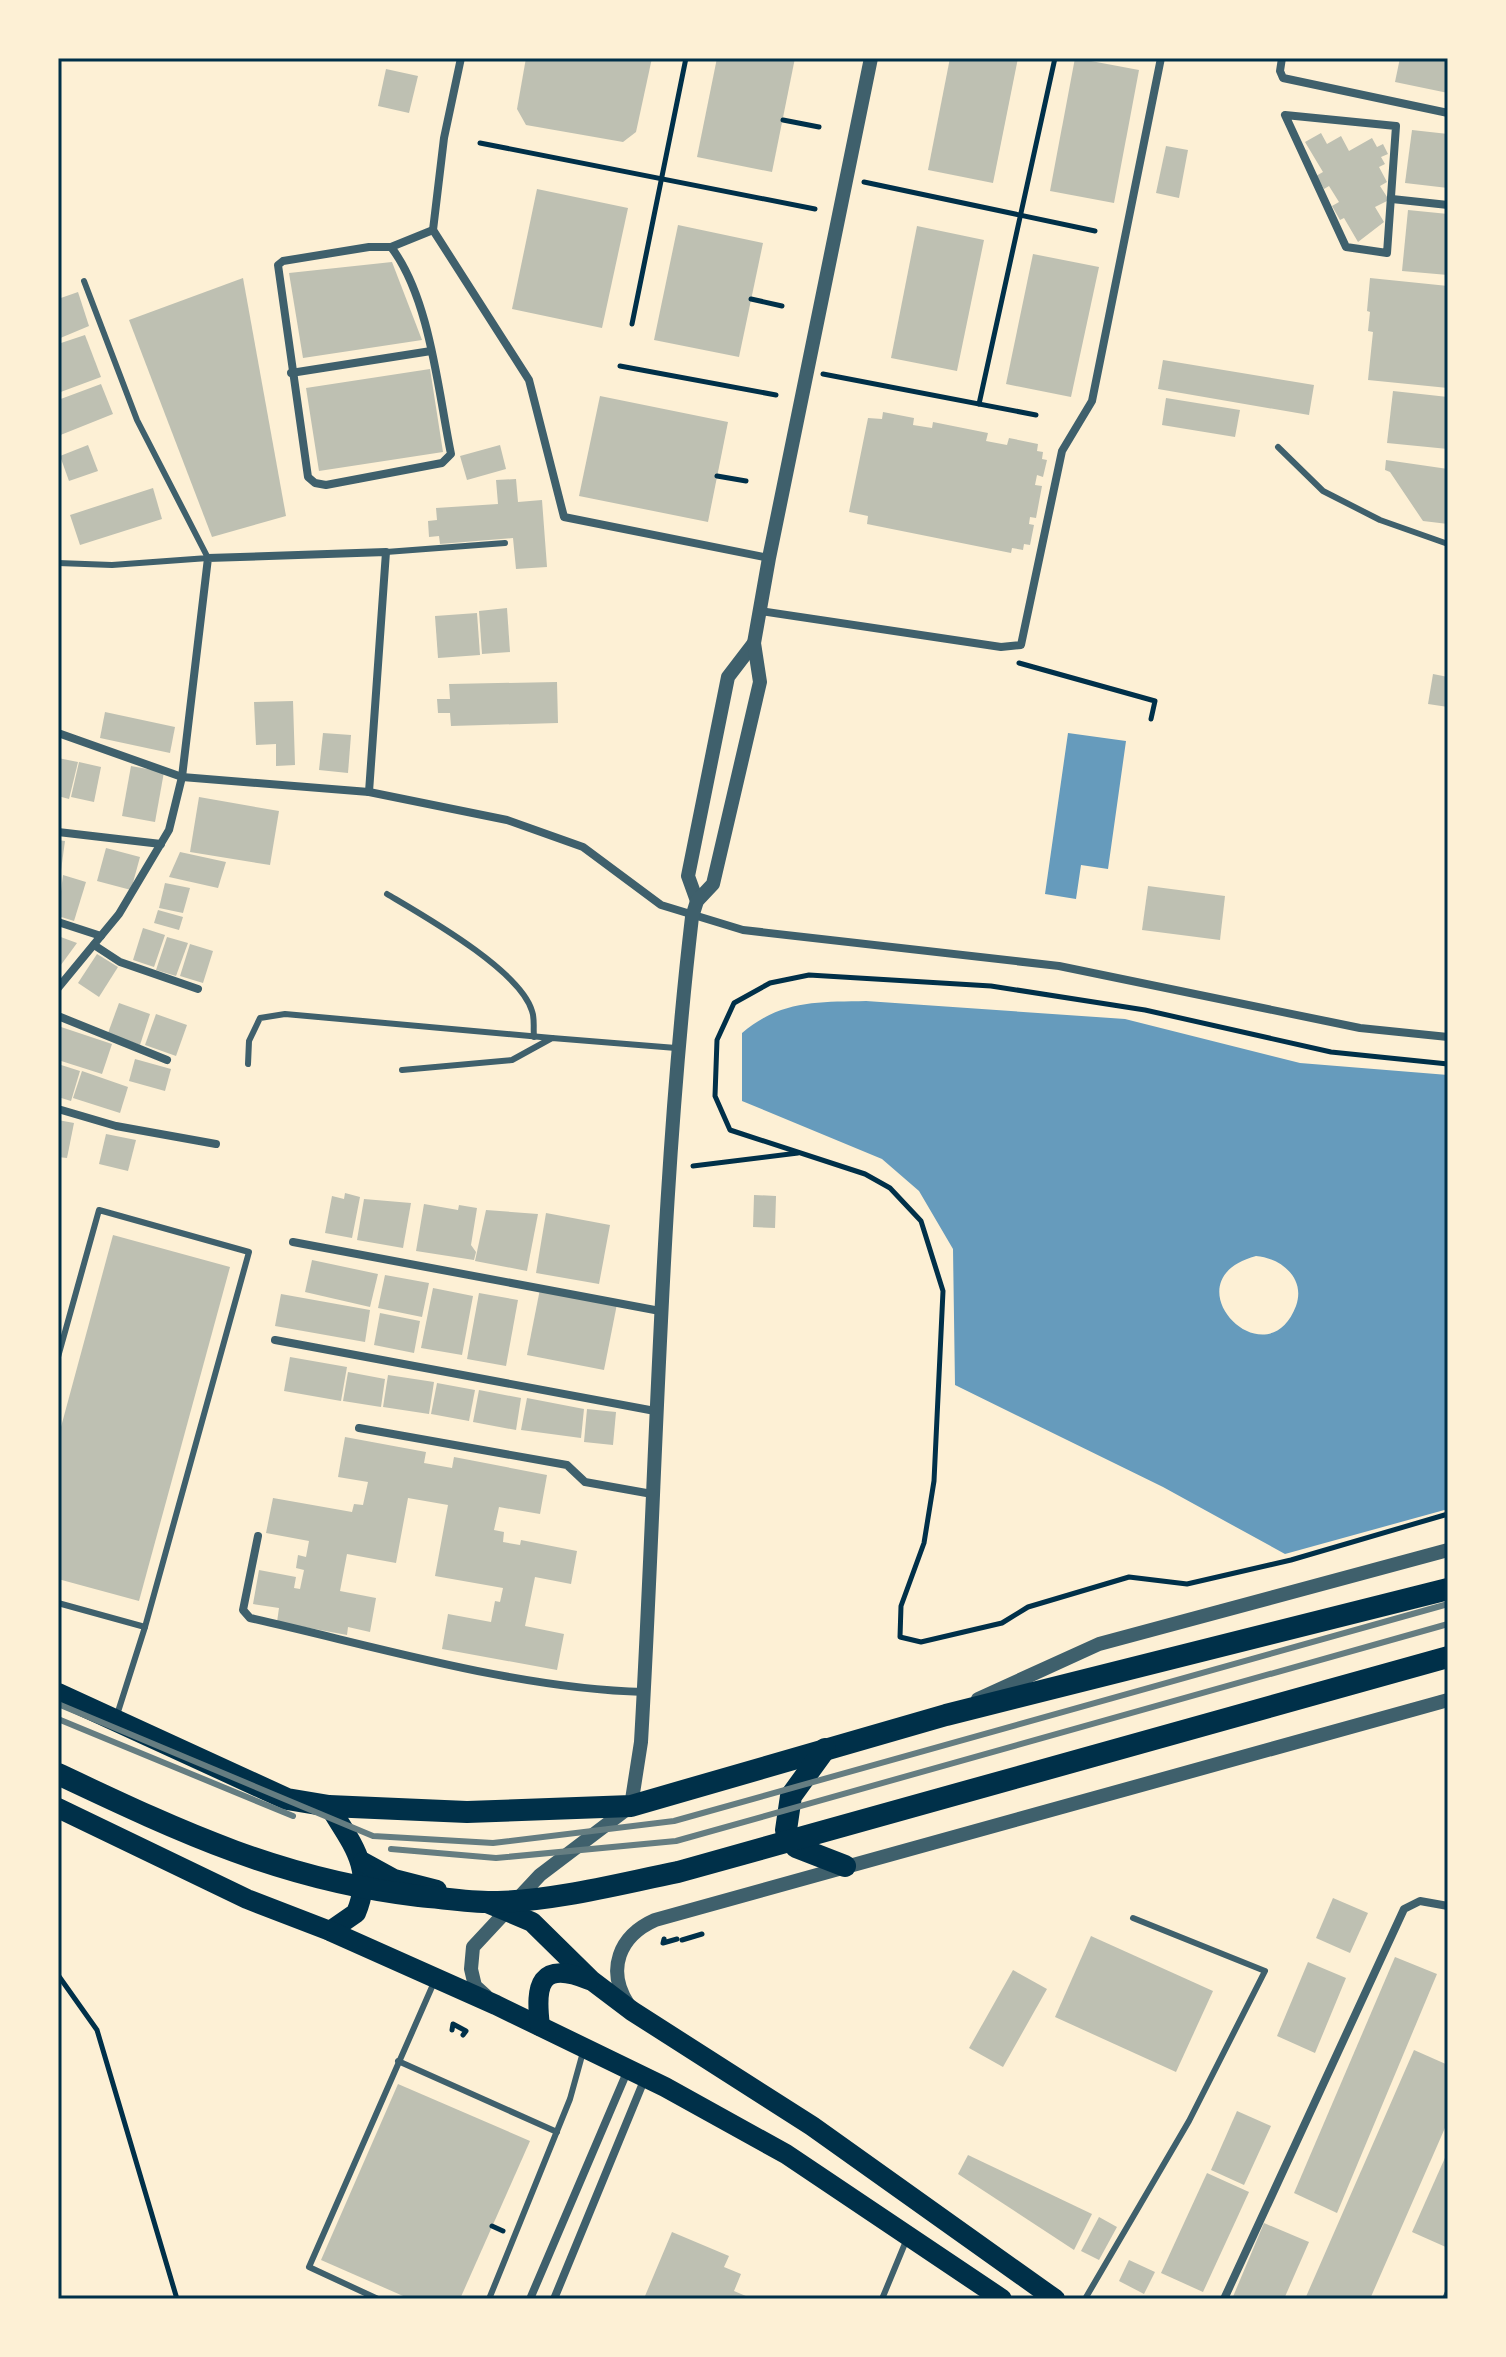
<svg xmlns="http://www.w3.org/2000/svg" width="1506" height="2357" font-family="Inter,sans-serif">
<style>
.water{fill:#669bbc;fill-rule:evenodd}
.building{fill:#bec0b2}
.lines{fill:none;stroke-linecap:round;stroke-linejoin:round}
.path{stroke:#003049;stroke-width:5}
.service{stroke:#3f606c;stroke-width:6}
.minor{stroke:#3f606c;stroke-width:8}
.tertiary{stroke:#3f606c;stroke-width:14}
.primary{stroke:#003049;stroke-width:20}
.trunk{stroke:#003049;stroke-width:22}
.rail{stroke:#657d81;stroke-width:6}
.neatline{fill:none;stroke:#003049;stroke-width:3}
</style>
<rect width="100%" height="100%" fill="#fdf0d5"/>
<!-- water -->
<g class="water">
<polygon points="1068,733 1126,741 1108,869 1081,865 1076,899 1045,894"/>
<path d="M866,1001L1125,1019L1300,1063L1448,1075V1509L1285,1554L1163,1487L955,1385L953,1249L919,1191L882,1159L742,1101V1033C781,1000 817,1002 866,1001ZM1256,1256C1281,1258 1306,1278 1296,1306C1266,1384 1166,1280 1256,1256Z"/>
</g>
<!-- building -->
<g class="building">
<polygon points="526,58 652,58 636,132 623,142 526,125 517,109"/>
<polygon points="717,58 795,58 772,172 697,157"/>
<polygon points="950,58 1018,58 993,183 928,170"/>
<polygon points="1075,58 1139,70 1114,203 1050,191"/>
<polygon points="1400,58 1448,58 1448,93 1395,82"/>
<polygon points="386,69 418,76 409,113 378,106"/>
<polygon points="1412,130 1448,134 1448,188 1405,183"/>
<polygon points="1321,133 1327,144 1341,136 1349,151 1372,138 1377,147 1383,144 1388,154 1381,157 1385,164 1379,167 1387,182 1380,186 1389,200 1375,207 1384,222 1358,242 1344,218 1340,220 1332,206 1339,202 1329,186 1324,189 1316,176 1323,172 1305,142"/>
<polygon points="1166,146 1188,150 1179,198 1156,193"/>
<polygon points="537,189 628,208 602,328 512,309"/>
<polygon points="1408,210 1448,214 1448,275 1402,271"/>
<polygon points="678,225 763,243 739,357 654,340"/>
<polygon points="917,226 984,240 957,371 891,358"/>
<polygon points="1033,254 1099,267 1071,397 1006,384"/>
<polygon points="392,262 422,340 303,358 289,273"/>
<polygon points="243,278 286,516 212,537 129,320"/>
<polygon points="1370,278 1448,286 1448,388 1368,380 1373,332 1368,331 1370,312 1367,311"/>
<polygon points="78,292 89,326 58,339 58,299"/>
<polygon points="85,335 101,377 58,393 58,344"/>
<polygon points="1163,360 1314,385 1309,415 1158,389"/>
<polygon points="430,369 443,452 319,471 306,388"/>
<polygon points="101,384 113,414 58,436 58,400"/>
<polygon points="1393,391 1448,397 1448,449 1387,443"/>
<polygon points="600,396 728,422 708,522 579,496"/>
<polygon points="1166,398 1240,410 1235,437 1162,425"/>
<polygon points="883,412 914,418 913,425 932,428 933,422 988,433 986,441 1007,445 1009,438 1038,444 1037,451 1043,452 1042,459 1047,460 1043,477 1037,475 1035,485 1042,486 1036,518 1030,517 1029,524 1034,525 1030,545 1024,544 1023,550 1012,548 1011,553 867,524 868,516 849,512 868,418 882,419"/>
<polygon points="88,445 98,471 69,481 60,456"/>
<polygon points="500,445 506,469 467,480 460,456"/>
<polygon points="1386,460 1448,469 1448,524 1423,521 1390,472 1385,470"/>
<polygon points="516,479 518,502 542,500 547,567 516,569 513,538 440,544 439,536 429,537 428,521 437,520 436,508 498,504 496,480"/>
<polygon points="153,488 162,519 80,545 70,515"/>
<polygon points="507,608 510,652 482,654 479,611"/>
<polygon points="477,613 480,655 438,658 435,616"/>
<polygon points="1433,674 1448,677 1448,707 1428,704"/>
<polygon points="557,682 558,723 451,726 450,713 438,713 437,699 450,699 449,684"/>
<polygon points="293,701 295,765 276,766 276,744 256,745 254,702"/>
<polygon points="105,712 175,727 170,753 100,738"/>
<polygon points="323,733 351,735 348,773 319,770"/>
<polygon points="58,758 78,762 69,799 58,796"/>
<polygon points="79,762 101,767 94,802 71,797"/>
<polygon points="131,766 164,772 155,822 122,816"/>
<polygon points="199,797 279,811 270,865 190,852"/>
<polygon points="58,840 65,841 60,878 58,878"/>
<polygon points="106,848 140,857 131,890 97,881"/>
<polygon points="180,852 226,862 218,888 169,877"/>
<polygon points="63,875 86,882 74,921 58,916"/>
<polygon points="165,883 190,888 183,913 159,908"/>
<polygon points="1148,886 1225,896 1220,940 1142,930"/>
<polygon points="158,910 183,917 179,930 154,923"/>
<polygon points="143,928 165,935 154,967 133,960"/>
<polygon points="58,936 77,943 58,969"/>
<polygon points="167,937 188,943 176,976 156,970"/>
<polygon points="190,944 213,951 203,983 180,976"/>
<polygon points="97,954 118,967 99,997 78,983"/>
<polygon points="119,1003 150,1014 140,1045 108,1033"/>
<polygon points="156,1014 187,1025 176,1056 145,1045"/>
<polygon points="58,1026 112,1044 102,1074 58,1060"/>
<polygon points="135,1059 171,1069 165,1091 129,1081"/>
<polygon points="58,1064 80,1071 71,1101 58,1097"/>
<polygon points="82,1071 128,1087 120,1113 73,1098"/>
<polygon points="58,1120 74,1123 67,1158 58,1157"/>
<polygon points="106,1134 136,1140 128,1171 99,1164"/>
<polygon points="345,1193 360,1197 352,1238 325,1233 332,1196 344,1199"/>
<polygon points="754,1195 776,1196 775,1228 753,1227"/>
<polygon points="364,1199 411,1203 403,1248 357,1240"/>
<polygon points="424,1204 458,1210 459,1205 477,1208 471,1245 476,1252 474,1260 416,1251"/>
<polygon points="486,1210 538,1214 527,1271 475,1261"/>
<polygon points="546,1213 610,1225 599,1284 536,1273"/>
<polygon points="113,1235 230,1267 139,1601 58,1579 58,1438"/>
<polygon points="312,1260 378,1274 370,1307 305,1292"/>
<polygon points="385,1275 429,1283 422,1317 378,1308"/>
<polygon points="433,1288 473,1296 462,1355 421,1348"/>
<polygon points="540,1289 617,1304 604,1370 527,1355"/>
<polygon points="479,1293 518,1300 506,1366 467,1359"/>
<polygon points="281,1294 370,1310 365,1342 275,1326"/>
<polygon points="380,1313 420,1321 414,1353 374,1345"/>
<polygon points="290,1357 347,1367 341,1401 284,1391"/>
<polygon points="348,1372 385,1379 381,1407 343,1401"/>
<polygon points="388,1375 434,1382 429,1414 383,1407"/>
<polygon points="437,1383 475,1390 469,1421 431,1414"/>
<polygon points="479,1390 521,1398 516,1430 473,1422"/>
<polygon points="527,1398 584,1409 581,1438 521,1430"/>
<polygon points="587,1409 616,1412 613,1445 584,1442"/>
<polygon points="345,1437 426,1452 424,1463 452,1468 454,1457 547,1475 540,1514 499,1507 494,1530 504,1532 503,1542 520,1545 521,1540 577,1551 571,1584 535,1577 525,1626 564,1634 557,1670 442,1649 448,1614 491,1622 495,1601 500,1602 503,1588 435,1576 448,1505 408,1498 396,1563 347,1554 340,1591 376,1598 370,1632 348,1627 347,1635 277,1622 279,1608 253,1604 259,1570 296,1577 294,1588 300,1589 304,1570 296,1568 298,1555 306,1557 309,1541 266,1533 273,1498 352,1512 354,1504 363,1505 368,1482 338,1477"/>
<polygon points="1333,1898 1368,1913 1350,1953 1316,1938"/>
<polygon points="1091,1936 1213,1991 1176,2072 1055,2017"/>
<polygon points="1395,1957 1437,1974 1337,2213 1294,2193"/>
<polygon points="1308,1962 1346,1978 1315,2053 1277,2036"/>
<polygon points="1013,1970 1047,1989 1003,2067 969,2048"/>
<polygon points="1414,2050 1448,2065 1448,2121 1370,2299 1305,2299"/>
<polygon points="398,2084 530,2141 460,2299 410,2299 321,2260"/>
<polygon points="1237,2111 1271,2126 1244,2185 1211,2170"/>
<polygon points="1448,2151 1448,2248 1412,2232"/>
<polygon points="968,2155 1092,2214 1074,2250 958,2174"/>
<polygon points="1207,2173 1249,2192 1203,2292 1161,2273"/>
<polygon points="1099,2217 1117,2227 1099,2260 1081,2251"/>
<polygon points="1264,2223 1309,2242 1284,2299 1232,2299"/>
<polygon points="672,2232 729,2256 724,2267 741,2274 734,2291 753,2299 652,2299 645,2296"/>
<polygon points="1129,2260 1155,2272 1144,2294 1119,2281"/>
</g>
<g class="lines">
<!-- path -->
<g class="path">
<polyline points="783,120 819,127"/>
<polyline points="480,143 815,209"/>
<polyline points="864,182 1095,231"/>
<polyline points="751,299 782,306"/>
<polyline points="632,324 686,58"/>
<polyline points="620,366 776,395"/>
<polyline points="823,374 1036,415"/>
<polyline points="979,404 1055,58"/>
<polyline points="717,476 746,481"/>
<polyline points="1019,663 1155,701 1151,719"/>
<polyline points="1448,1064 1331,1052 1145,1010 991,986 809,975 770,983 734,1003 717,1040 715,1096 730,1130 865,1174 890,1188 921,1221 943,1291 934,1481 924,1543 901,1606 900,1637 921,1642 1002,1623 1028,1607 1129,1577 1187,1584 1291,1560 1448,1514"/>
<polyline points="693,1166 798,1153"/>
<polyline points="664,1939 663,1943 677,1939"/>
<polyline points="682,1940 702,1934"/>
<polyline points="58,1975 97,2030 177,2299"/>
<polyline points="452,2030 453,2024 466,2031 463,2035"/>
<polyline points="492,2226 503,2231"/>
</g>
<!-- service -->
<g class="service">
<polyline points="1278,447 1323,491 1380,520 1448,544"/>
<polyline points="386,552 505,543"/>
<polyline points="58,563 112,565 208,558 137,420 84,281"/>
<path d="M387,894C424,916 520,970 532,1011C535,1019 533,1029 534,1037"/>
<polyline points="248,1064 249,1041 260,1018 285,1014 552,1038"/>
<polyline points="402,1070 512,1060 552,1038 676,1048"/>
<polyline points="58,1357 99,1210 249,1252 145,1627 116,1718"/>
<polyline points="58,1603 145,1627"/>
<polyline points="398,2061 557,2132"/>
<polyline points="378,2299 309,2267 435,1980"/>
<polyline points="489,2299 570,2099 583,2052"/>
<polyline points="882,2299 906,2241"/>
<polyline points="1085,2299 1189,2121 1265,1971 1133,1918"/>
<polyline points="1445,2299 1448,2292"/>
</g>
<!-- minor -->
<g class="minor">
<polyline points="461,58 444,138 433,230 529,380 564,517 769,558"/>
<polyline points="1282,58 1280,71 1283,78 1448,113"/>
<polygon points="1285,115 1396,126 1387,253 1346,247"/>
<polyline points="1392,199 1448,205"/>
<path d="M369,247H391C430,298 438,391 451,454L442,463L326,485L315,483L308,477L278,265L283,261Z"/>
<polyline points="391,247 433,230"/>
<polyline points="291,373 431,351"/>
<polyline points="760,611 1001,647 1021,645 1062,451 1092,401 1161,58"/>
<polyline points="58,733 182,777 369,792 507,820 583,847 661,905 743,930 1059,966 1360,1028 1448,1037"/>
<polyline points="58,832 161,844"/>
<polyline points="58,922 101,936"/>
<polyline points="94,945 120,962 198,989"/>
<polyline points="58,988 119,914 169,830 182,777 208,558 386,552 369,792"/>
<polyline points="58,1016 167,1060"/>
<polyline points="58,1109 116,1126 216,1144"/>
<polyline points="293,1242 660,1311"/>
<polyline points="275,1340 655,1411"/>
<polyline points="359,1428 567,1465 585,1482 652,1494"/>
<path d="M258,1536L243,1610L250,1618C375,1646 517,1689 644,1692"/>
<polyline points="530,2299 627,2072"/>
<polyline points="554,2299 645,2078"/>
<polyline points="1224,2299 1404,1909 1420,1901 1448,1906"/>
</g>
<!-- tertiary -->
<g class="tertiary">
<polyline points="697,901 688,876 728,677 754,643"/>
<polyline points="978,1699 1099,1644 1448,1550"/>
<path d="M486,1996L475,1986L471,1969L473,1947L540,1875L631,1806L641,1742C657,1467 660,1191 692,917L697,901L713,884L760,682L754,643L769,558L871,58"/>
<path d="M628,2004C606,1970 619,1936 655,1920L1448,1700"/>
</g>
<!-- primary -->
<g class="primary">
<path d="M329,1806C351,1843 375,1868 356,1913L330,1931"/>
<polyline points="58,1808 247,1899 330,1931 496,2005 665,2087 786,2154 1002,2299"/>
<polyline points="363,1862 394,1879 437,1890"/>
<polyline points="487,1903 532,1922 591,1980 632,2011 812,2126 1055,2299"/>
<path d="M540,2026C535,1985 539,1960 589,1980"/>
</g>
<!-- trunk -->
<g class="trunk">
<polyline points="58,1694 287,1799 329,1806 467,1812 631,1806 946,1715 1448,1589"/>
<polyline points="825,1749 791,1796 786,1830 796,1847 845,1866"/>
<path d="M58,1774C181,1832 282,1880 419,1896C444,1898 472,1903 498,1902C558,1900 618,1884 678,1872L1448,1657"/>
</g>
<!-- rail -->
<g class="rail">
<polyline points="58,1704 373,1836 493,1843 674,1821 1448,1604"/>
<polyline points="58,1719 293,1816"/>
<polyline points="391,1849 496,1858 676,1841 1448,1624"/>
</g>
</g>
<!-- border -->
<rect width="1506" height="2357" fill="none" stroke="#fdf0d5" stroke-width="120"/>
<rect x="60" y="60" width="1386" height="2237" class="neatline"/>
</svg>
